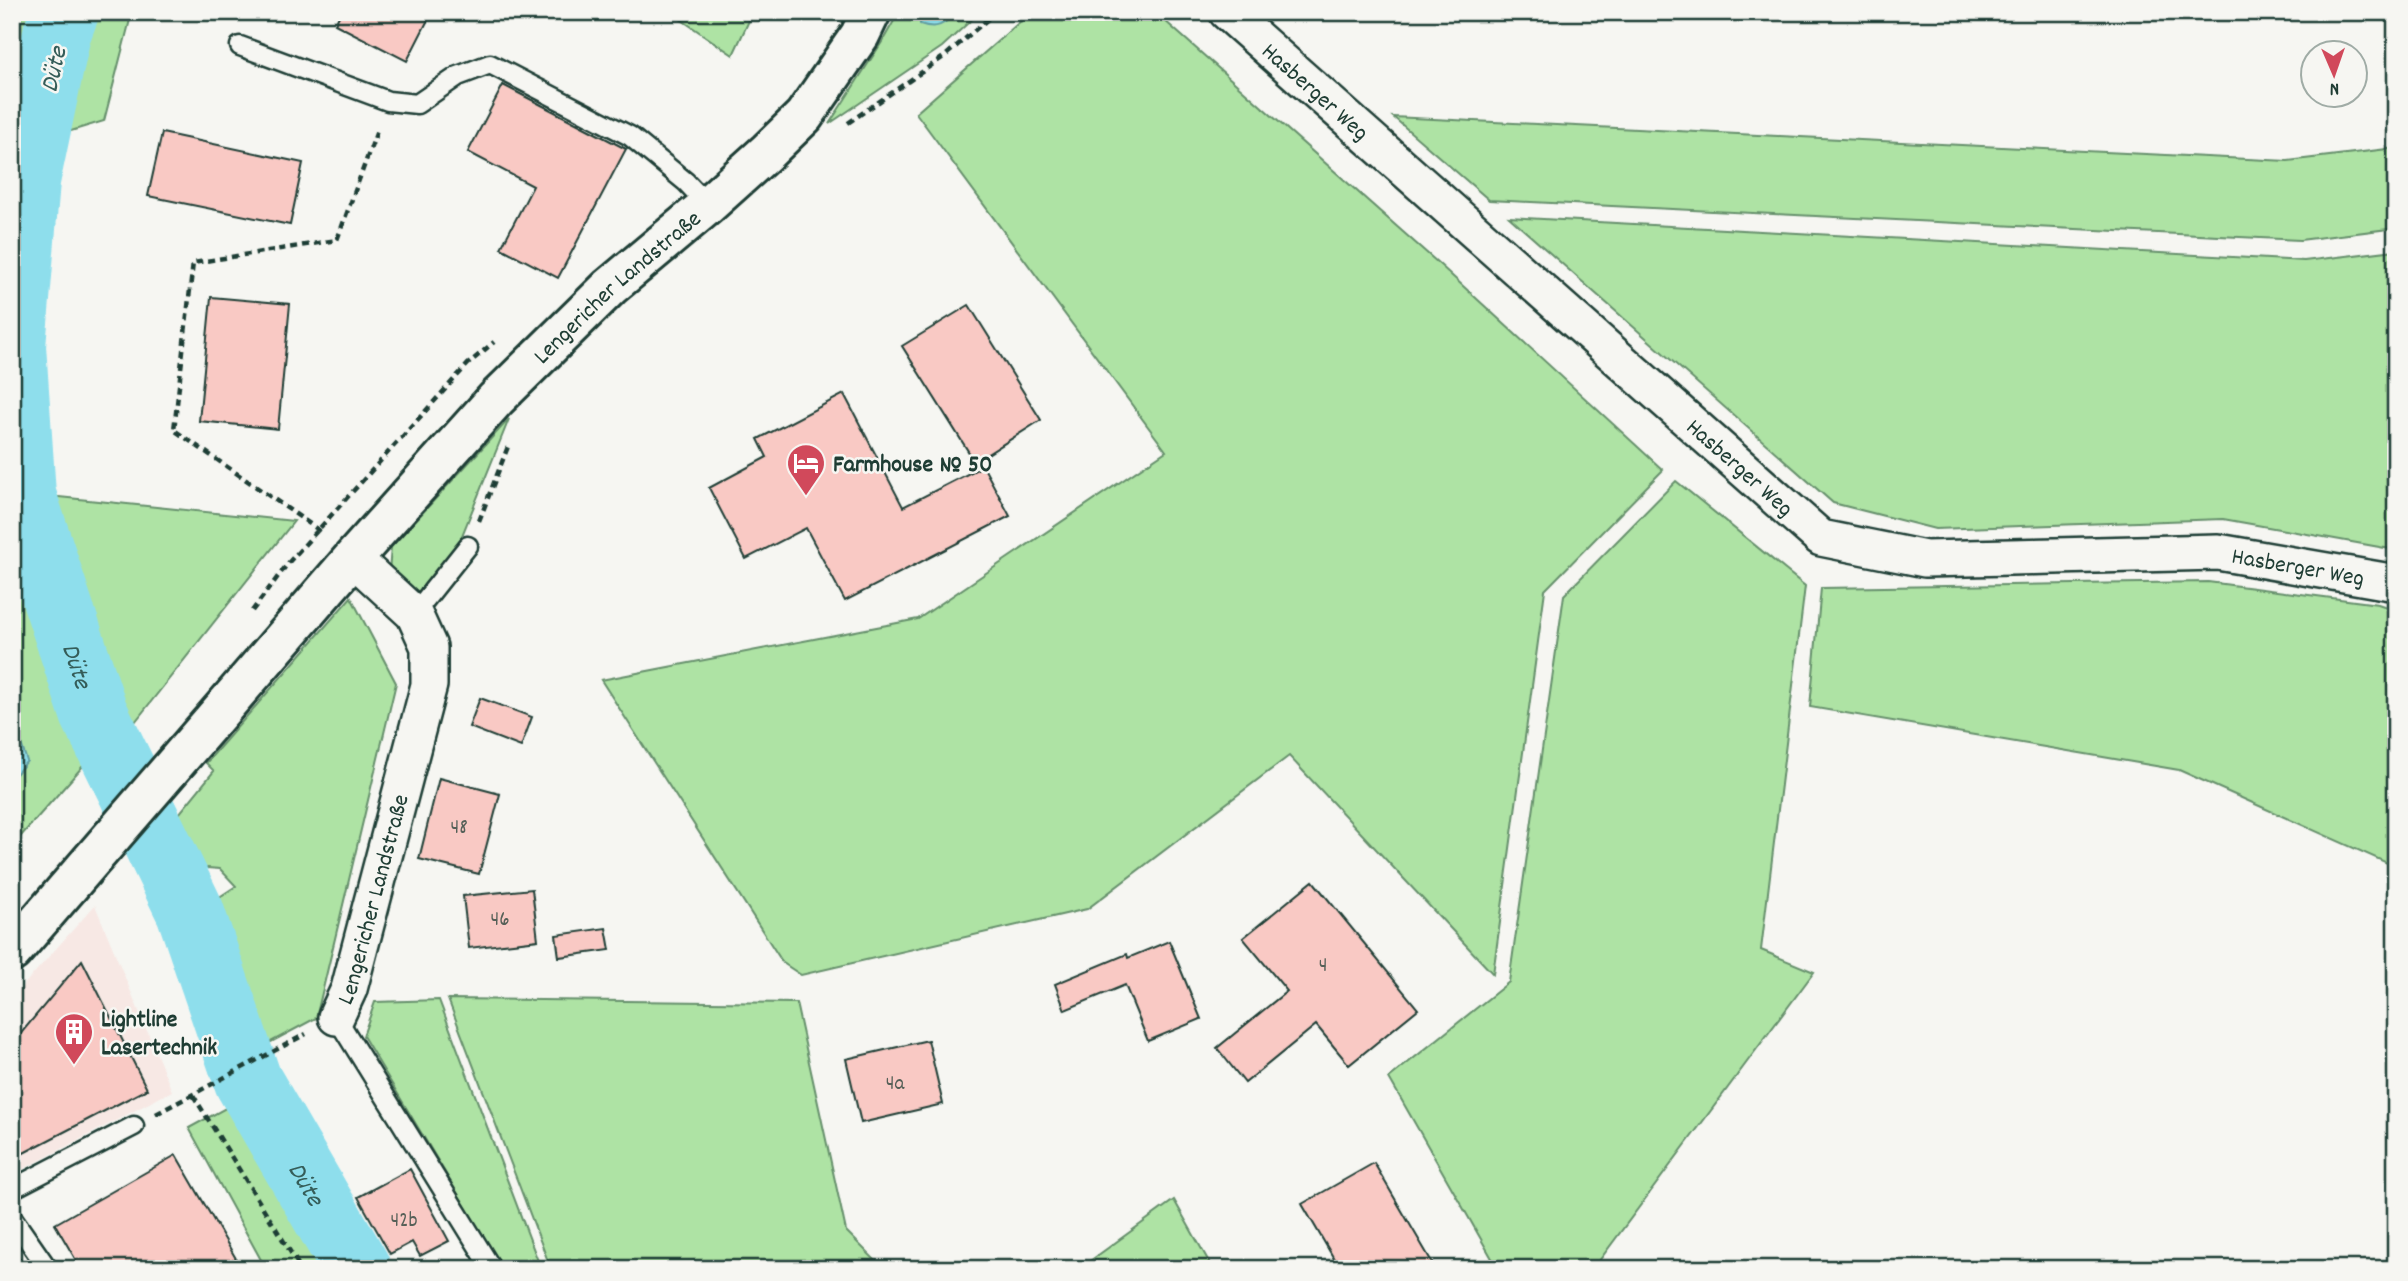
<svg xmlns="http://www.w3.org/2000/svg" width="2408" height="1281" font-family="Dekko,sans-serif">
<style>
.built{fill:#f7e8e4}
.green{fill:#aee3a4;stroke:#66906c;stroke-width:2}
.water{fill:#8edeec;stroke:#629ea2;stroke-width:2}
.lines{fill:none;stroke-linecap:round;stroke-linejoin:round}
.river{stroke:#8edeec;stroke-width:68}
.building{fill:#f9c9c4;stroke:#1f3d34;stroke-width:2}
.lane-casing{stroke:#1f3d34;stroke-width:23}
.street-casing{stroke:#1f3d34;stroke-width:40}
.secondary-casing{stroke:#1f3d34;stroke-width:44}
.path{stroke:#1f3d34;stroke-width:4.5;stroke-dasharray:7 5;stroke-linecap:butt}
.lane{stroke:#f6f6f2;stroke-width:18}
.street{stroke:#f6f6f2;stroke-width:35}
.secondary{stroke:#f6f6f2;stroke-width:38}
.labels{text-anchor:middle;stroke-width:5;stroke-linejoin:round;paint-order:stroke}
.number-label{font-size:21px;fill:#566058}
.street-label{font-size:24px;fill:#1f3d34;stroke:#f6f6f2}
.poi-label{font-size:24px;font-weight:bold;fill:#1f3d34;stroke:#f6f6f2;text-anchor:start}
.water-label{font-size:26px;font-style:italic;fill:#355d59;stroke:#f6f6f2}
</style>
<rect width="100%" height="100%" fill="#f6f6f2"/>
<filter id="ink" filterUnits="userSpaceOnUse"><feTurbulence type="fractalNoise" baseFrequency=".0143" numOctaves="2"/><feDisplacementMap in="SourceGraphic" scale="14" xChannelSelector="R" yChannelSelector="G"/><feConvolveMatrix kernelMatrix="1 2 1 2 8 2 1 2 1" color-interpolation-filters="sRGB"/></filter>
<g filter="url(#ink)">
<!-- built -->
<polygon class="built" points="95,905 172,1091 12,1175 12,998"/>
<!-- green -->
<g class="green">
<polygon points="12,12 132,12 104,121 12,149"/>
<polygon points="670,12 753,12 733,55"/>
<polygon points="899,12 980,12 942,47 829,124 882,42"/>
<polygon points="1031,12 1155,12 1438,263 1663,470 1545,590 1493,974 1289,756 1087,909 801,975 783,963 601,680 918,619 1166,451 916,113"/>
<polygon points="1393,117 2288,161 2396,148 2396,228 2300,240 1489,200"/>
<polygon points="1509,217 2304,261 2396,250 2396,550 2223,519 1935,529 1833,503"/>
<polygon points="509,419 459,543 415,596 389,572 391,547"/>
<polygon points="1676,481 1805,586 1761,950 1814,972 1593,1269 1498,1269 1389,1078 1509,982 1564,595"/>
<polygon points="49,496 294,521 131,727"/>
<polygon points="12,563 84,765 12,846"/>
<polygon points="2208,582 2378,604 2396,610 2396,867 2179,770 1810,707 1821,588"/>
<polygon points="351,597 396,683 316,1018 269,1043 212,902 236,886 220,869 194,867 170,825 214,771 206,763"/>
<polygon points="448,999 796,1003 846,1231 884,1269 551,1269"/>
<polygon points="439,1000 541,1269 503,1269 363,1036 375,1002"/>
<polygon points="231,1105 323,1269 266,1269 189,1128"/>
<polygon points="1174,1200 1213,1269 1079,1269"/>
</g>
<!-- water -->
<g class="water">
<path d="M920,12H956C944,25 937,30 920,24Z"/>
<polygon points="12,718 27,761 12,779"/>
</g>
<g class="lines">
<!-- river -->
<path class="river" id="s1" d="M65,12L57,33L26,181L12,346L22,495L94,713L190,911L248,1081L357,1269"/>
</g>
<!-- building -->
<g class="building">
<polygon points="341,12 432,12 407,61 335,24"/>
<polygon points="503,85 626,149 558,278 501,248 533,186 468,152"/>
<polygon points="162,133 303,163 290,225 148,196"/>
<polygon points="211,297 290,304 278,429 199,421"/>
<polygon points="969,305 1041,420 975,462 902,346"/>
<polygon points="844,394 903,507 983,466 1010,516 845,601 806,528 746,559 709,488 767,457 758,439"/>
<polygon points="480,698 532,717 521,747 469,727"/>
<polygon points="439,778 500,794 479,874 419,859"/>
<polygon points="1313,881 1418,1009 1349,1065 1316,1025 1245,1083 1217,1048 1287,991 1243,938"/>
<polygon points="532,889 538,940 469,948 463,896"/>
<polygon points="606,928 610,950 559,957 556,935"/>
<polygon points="1169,941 1201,1019 1148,1041 1125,985 1065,1010 1055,984 1127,954 1128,958"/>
<polygon points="82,960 147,1089 12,1159 12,1044"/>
<polygon points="928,1040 943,1104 861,1123 846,1059"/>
<polygon points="176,1155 242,1269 151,1269 148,1263 138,1269 81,1269 55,1224"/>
<polygon points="1374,1163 1436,1269 1340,1269 1302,1204"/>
<polygon points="410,1169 449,1241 420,1256 412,1242 390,1254 358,1197"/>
<polygon points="15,1251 26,1269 12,1269 12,1253"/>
</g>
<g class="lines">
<defs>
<g id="lane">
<polyline points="240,46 388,101 417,104 458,76 490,64 630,136 686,182 708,205"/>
<polyline points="414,614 468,546"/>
<polyline points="336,1017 492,1269"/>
<polyline points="12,1189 134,1126"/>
<polyline points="12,1217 48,1269"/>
</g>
<g id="street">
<path id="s2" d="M1227,12L1821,538L1925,559L2218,552L2396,583"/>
<path id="s3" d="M336,1017L349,989L429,685V647L414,614L353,558"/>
</g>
<g id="secondary">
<path id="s4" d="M12,952L353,558L496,399L610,287L708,205L768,151L804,116L860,35L871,12"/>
</g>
</defs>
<!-- lane casing -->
<use href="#lane" class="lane-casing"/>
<!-- street casing -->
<use href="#street" class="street-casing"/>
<!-- secondary casing -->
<use href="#secondary" class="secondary-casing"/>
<!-- path -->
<g class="path">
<polyline points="848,123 945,56 996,12"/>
<polyline points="479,521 509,444"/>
<polyline points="320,531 174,430 193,263 337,240 378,128"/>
<polyline points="252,611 289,562 468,364 494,342"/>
<polyline points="193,1095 301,1269"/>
<polyline points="156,1114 306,1034"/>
</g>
<!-- lane -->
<use href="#lane" class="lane"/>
<!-- street -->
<use href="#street" class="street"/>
<!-- secondary -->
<use href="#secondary" class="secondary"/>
</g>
</g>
<!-- icons -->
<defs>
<symbol id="hotel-pin" viewBox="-11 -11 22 30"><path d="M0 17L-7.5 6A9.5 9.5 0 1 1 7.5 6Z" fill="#d1495b" stroke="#f6f6f2"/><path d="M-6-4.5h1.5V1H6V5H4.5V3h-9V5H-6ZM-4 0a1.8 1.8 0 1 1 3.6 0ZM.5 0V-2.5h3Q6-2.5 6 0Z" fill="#fff"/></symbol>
<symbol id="building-pin" viewBox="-11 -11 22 30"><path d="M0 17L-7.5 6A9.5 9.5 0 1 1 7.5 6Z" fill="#d1495b" stroke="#f6f6f2"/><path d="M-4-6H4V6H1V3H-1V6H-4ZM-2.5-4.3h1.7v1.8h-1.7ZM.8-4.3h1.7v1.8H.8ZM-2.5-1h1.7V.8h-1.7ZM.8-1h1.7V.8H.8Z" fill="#fff"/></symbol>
</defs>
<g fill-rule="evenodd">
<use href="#hotel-pin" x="784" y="441" width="44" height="60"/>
<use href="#building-pin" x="52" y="1010" width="44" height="60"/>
</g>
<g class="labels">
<!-- number labels -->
<g class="number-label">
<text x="459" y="833">48</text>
<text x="500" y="925">46</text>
<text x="1323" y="971">4</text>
<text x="895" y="1089">4a</text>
<text x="404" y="1226">42b</text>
</g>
<!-- street labels -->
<g class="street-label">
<text dy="8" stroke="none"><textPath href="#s2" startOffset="119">Hasberger Weg</textPath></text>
<text dy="8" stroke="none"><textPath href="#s4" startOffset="900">Lengericher Landstraße</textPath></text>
<text dy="8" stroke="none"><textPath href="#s2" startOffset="686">Hasberger Weg</textPath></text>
<text dy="8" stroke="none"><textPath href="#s2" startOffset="1274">Hasberger Weg</textPath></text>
<text dy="8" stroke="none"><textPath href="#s3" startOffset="124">Lengericher Landstraße</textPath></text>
</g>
<!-- poi labels -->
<g class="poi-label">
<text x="833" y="471">Farmhouse № 50</text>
<text x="101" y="1026">Lightline<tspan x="101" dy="28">Lasertechnik</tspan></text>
</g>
<!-- water labels -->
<g class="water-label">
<text transform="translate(52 69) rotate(-77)" y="9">Düte</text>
<text dy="9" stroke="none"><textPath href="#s1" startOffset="668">Düte</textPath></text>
<text dy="9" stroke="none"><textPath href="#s1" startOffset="1236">Düte</textPath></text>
</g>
</g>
<!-- margin -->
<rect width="2408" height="1281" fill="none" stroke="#f6f6f2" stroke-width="42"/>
<rect x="21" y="21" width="2366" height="1239" fill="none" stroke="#1f3d34" stroke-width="2.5" filter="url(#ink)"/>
<!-- north arrow -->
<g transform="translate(2334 74) rotate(178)"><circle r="33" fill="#f6f6f2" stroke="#a0aca6" stroke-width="2"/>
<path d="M0-5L12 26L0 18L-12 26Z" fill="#d1495b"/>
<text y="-10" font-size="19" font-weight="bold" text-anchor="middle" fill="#1f3d34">N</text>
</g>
</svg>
